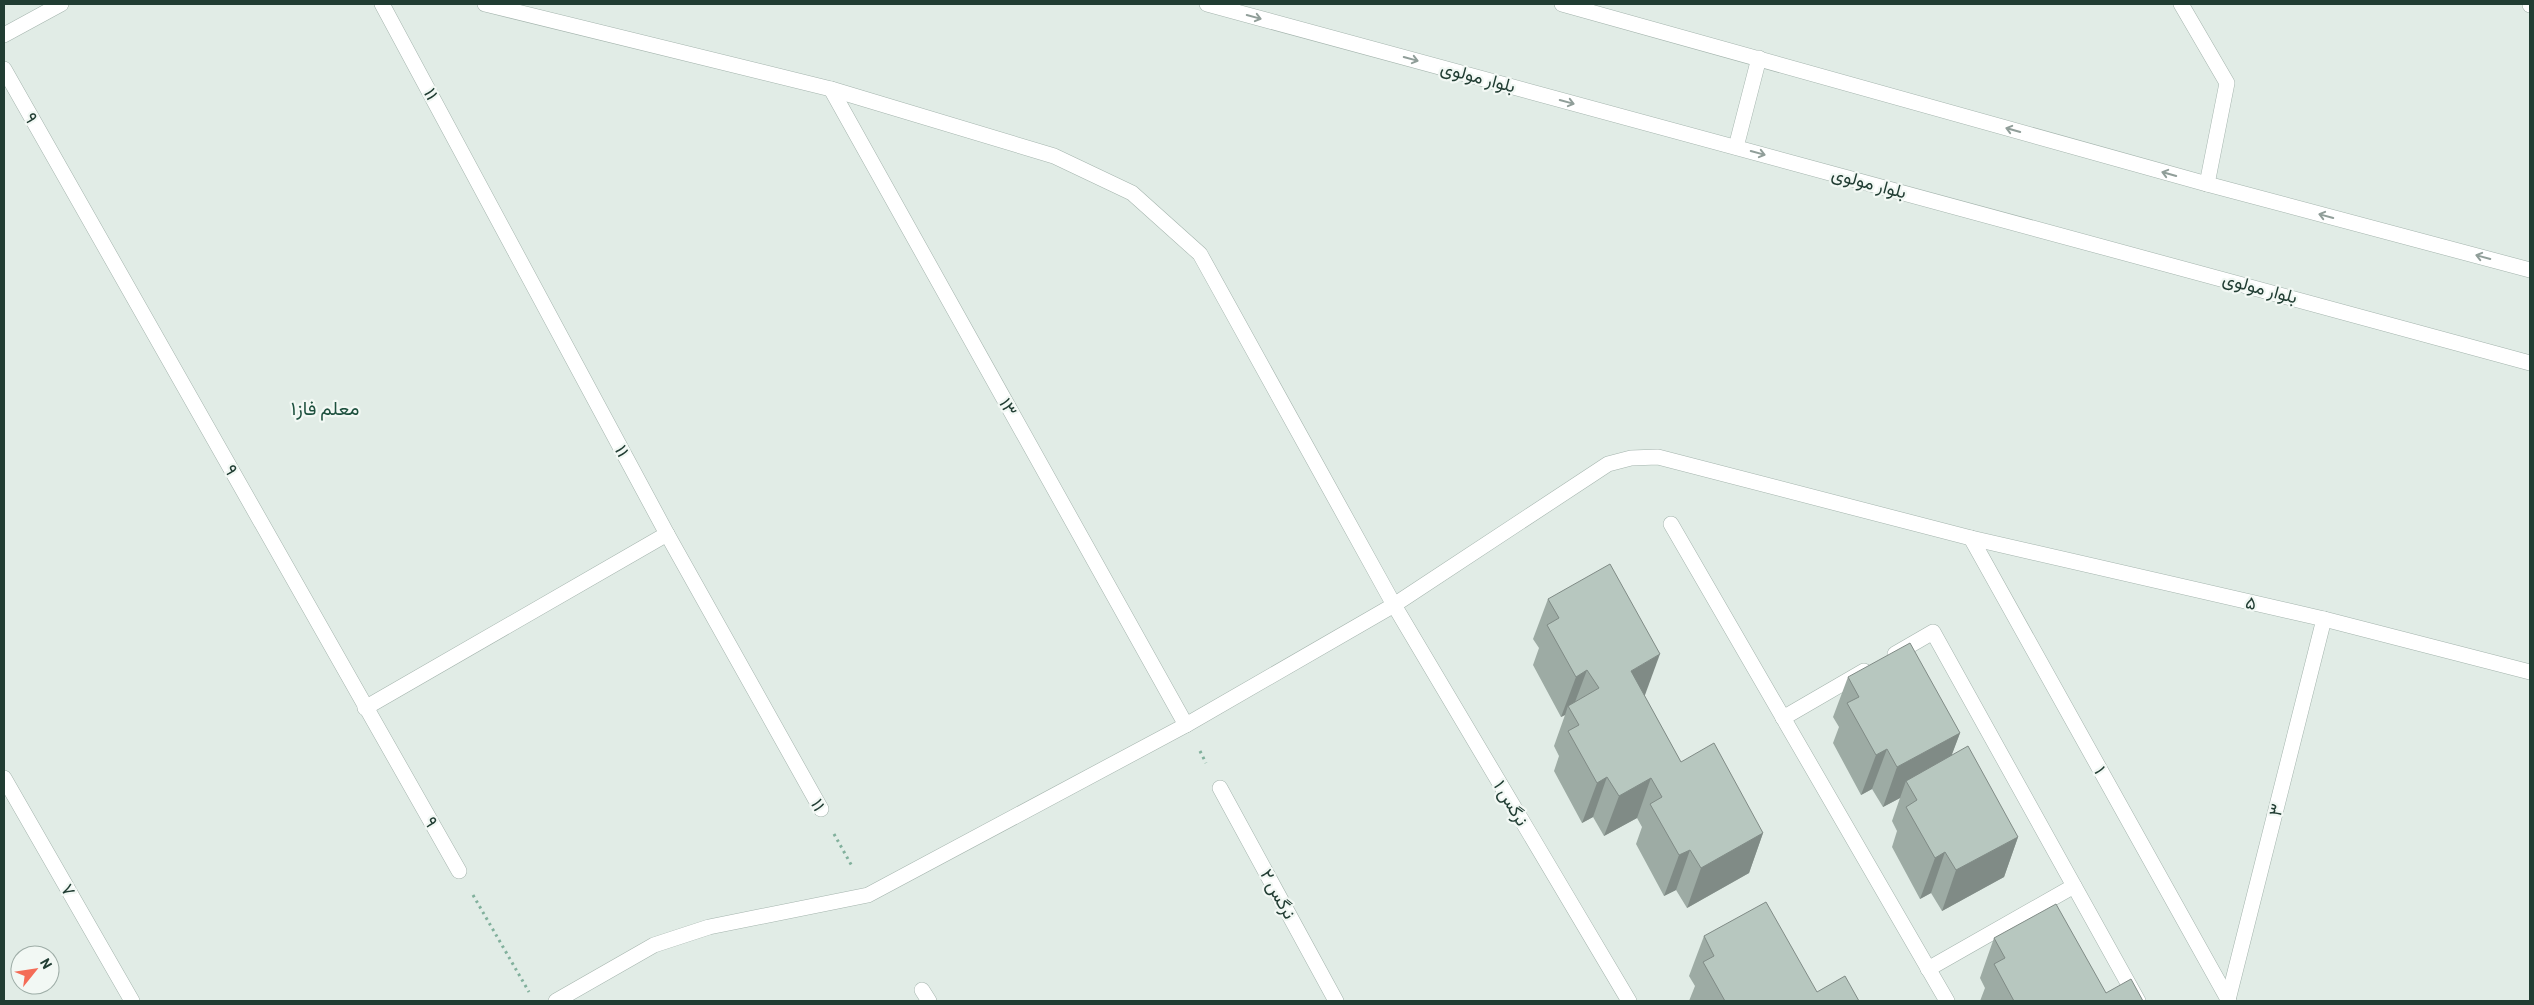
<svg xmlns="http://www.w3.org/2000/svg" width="2534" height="1005" font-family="Barlow,Vazirmatn,sans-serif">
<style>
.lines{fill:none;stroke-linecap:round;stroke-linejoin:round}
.minor-casing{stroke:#a4b4ad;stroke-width:16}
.path{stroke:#81b09c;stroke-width:3;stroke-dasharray:2.5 4;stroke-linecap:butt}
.minor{stroke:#fff;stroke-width:15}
.wall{fill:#9daba4}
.shaded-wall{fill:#808b86}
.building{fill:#b7c7bf;stroke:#808b86}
.oneway{stroke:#909e99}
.labels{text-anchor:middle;stroke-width:4.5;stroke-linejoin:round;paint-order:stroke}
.street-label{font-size:18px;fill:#213d33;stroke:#f2f8f4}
.neighbourhood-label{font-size:19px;fill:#1d503e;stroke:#f2f8f4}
</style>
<rect width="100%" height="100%" fill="#e1ece6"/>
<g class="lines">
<defs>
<g id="minor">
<polyline points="382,4 667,534 821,809"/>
<polyline points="485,4 831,89 1054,156 1132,193 1200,254 1394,605 1629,1001"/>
<polyline points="1207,4 2530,363"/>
<polyline points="1562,4 2207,184 2530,270"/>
<polyline points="2181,4 2227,83 2207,184"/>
<polyline points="2530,4 2530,5"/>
<polyline points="4,35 61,4"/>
<polyline points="4,69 459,871"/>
<polyline points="831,89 1186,725"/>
<polyline points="1736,147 1759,58"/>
<polyline points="1671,524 1947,1001"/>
<polyline points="1971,538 2229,1001"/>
<polyline points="1895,654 1933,632 2138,1001"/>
<polyline points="365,708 667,534"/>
<polyline points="1783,718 1864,671"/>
<polyline points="4,778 132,1001"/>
<polyline points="1220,788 1336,1001"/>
<polyline points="1928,969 2074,886"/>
<polyline points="922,990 929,1001"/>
<polyline points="2228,1000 2324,619"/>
<polyline points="556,1001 654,945 709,927 868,895 1186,725 1394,605 1608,464 1631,458 1658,457 1971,538 2324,619 2530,672"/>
</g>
</defs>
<!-- minor casing -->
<use href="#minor" class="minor-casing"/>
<!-- path -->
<g class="path">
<polyline points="1200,751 1206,763"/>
<polyline points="834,834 853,868"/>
<polyline points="473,895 529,992"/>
</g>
<!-- minor -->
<use href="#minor" class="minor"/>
</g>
<!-- wall -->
<g class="wall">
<polygon points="1548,599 1645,695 1644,695 1681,762 1763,833 1749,873 1687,908 1676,890 1664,896 1636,844 1642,827 1637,818 1604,836 1593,817 1582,823 1554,771 1559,756 1554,746 1565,715 1561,717 1533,665 1539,648 1533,639"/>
<polygon points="1848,677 1960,733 1951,756 2018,837 2004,877 1942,911 1931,893 1920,899 1892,847 1897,831 1892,821 1900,798 1883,807 1872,789 1861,795 1833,743 1839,727 1833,717"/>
<polygon points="1704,936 1817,992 1859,1001 1689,1001 1695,986 1689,976"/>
<polygon points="1994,938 2106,993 2143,1001 1980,1001 1985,988 1980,978"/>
</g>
<!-- shaded-wall -->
<g class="shaded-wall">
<polygon points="1660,654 1645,695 1616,711 1631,671"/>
<polygon points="1587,670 1572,710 1568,706 1565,715 1561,717 1576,677"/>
<polygon points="1960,733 1945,773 1906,781 1900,798 1883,807 1897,767"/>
<polygon points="1887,749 1872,789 1861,795 1876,755"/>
<polygon points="1607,777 1593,817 1582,823 1597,783"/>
<polygon points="1651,778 1637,818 1604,836 1619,796"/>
<polygon points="1763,833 1749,873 1687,908 1701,868"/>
<polygon points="2018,837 2004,877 1942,911 1956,870"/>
<polygon points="1690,850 1676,890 1664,896 1679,855"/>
<polygon points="1945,852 1931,893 1920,899 1935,858"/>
</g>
<!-- building -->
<g class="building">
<polygon points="1610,564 1660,654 1631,671 1681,762 1714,743 1763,833 1701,868 1690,850 1679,855 1650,804 1662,797 1651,778 1619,796 1607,777 1597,783 1568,731 1579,725 1568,706 1599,688 1587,670 1576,677 1547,625 1559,618 1548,599"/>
<polygon points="1910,643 1960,733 1897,767 1887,749 1876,755 1847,703 1859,697 1848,677"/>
<polygon points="1968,746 2018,837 1956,870 1945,852 1935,858 1906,807 1917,800 1906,781"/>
<polygon points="1766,902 1817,992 1845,976 1859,1001 1725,1001 1703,962 1714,956 1704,936"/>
<polygon points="2056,904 2106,993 2131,979 2143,1001 2014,1001 1994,964 2005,958 1994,938"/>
</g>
<!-- one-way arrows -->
<defs><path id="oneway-shaft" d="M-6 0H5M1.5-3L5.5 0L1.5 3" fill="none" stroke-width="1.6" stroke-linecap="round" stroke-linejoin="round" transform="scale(1.25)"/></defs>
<g class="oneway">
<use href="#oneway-shaft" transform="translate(1254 17) rotate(15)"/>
<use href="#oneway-shaft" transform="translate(1411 59) rotate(15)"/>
<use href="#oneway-shaft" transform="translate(1567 102) rotate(15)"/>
<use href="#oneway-shaft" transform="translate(2013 130) rotate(-164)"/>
<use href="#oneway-shaft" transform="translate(1758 153) rotate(15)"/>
<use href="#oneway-shaft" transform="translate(2169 174) rotate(-164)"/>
<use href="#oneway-shaft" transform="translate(2326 216) rotate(-165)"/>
<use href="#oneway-shaft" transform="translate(2483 257) rotate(-165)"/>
</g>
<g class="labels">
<!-- street labels -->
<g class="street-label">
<text transform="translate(1478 77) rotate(15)" y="6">بلوار مولوی</text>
<text transform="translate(431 94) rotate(62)" y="6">۱۱</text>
<text transform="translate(31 118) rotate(61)" y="6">۹</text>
<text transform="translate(1869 183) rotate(15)" y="6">بلوار مولوی</text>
<text transform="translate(2260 288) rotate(15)" y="6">بلوار مولوی</text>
<text transform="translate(1008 407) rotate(61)" y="6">۱۳</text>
<text transform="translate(622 451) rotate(62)" y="6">۱۱</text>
<text transform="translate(231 470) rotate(61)" y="6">۹</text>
<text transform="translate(2251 603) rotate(13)" y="6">۵</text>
<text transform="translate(2100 770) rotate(61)" y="6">۱</text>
<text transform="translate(1511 803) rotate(59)" y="6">نرگس ۱</text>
<text transform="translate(818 805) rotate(61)" y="6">۱۱</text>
<text transform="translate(2276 810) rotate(-76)" y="6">۳</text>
<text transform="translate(431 822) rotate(60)" y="6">۹</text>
<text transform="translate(68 890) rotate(60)" y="6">۷</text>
<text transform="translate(1278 894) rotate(61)" y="6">نرگس ۲</text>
</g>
<!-- neighbourhood labels -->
<g class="neighbourhood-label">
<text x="325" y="415">معلم فاز۱</text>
</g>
</g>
<!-- border -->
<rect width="2534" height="1005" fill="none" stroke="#213d33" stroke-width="10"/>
<!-- north arrow -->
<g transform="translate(35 970) rotate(60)"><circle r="24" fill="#f2f8f4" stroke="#9eada7"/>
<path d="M0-4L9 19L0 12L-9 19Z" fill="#f46c57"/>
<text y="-8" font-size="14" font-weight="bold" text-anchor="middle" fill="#213d33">N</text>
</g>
</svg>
